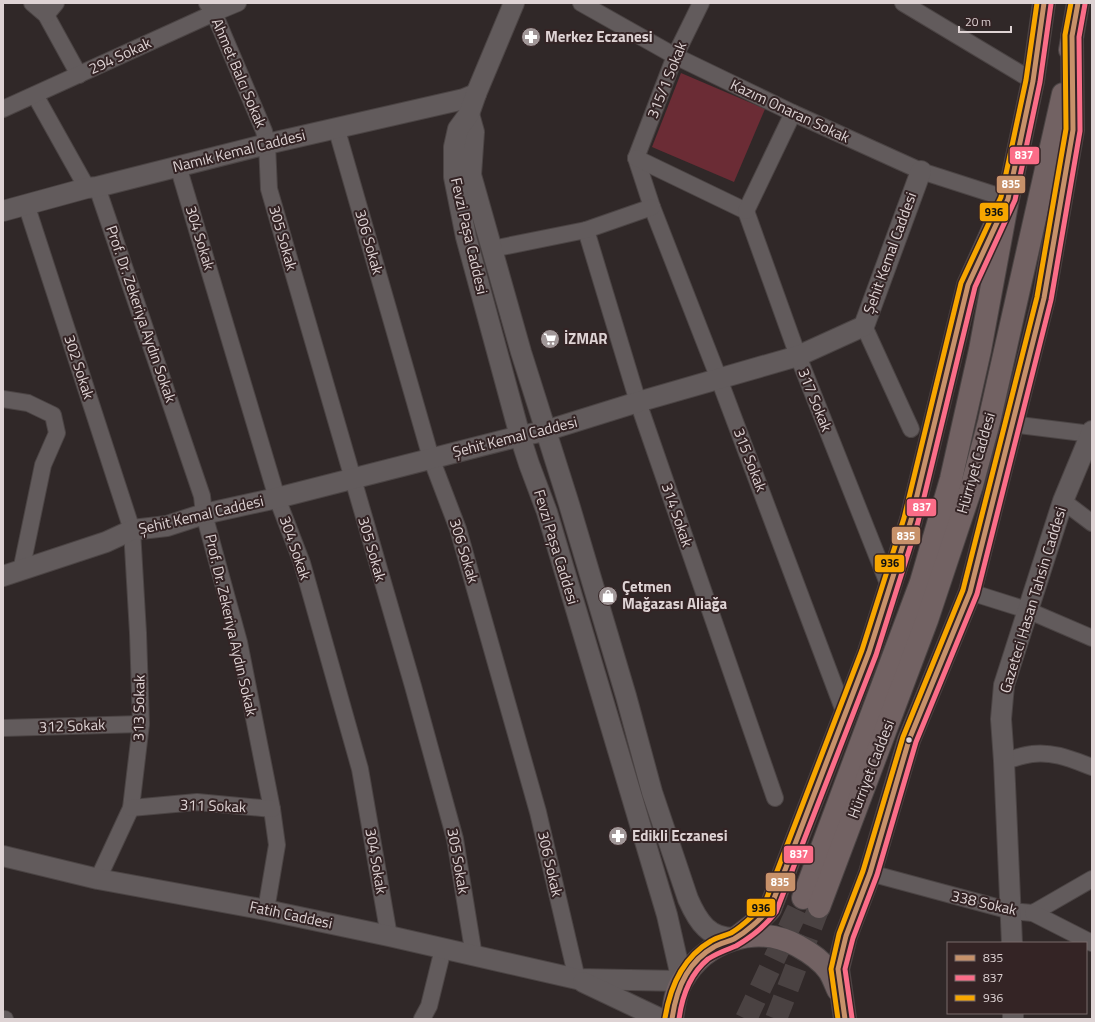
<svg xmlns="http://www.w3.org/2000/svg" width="1095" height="1022" font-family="'Titillium Web',sans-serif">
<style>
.green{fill:#6b2c35}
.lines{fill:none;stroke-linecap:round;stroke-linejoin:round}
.trunk-tunnel{stroke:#4a4242;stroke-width:22;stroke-dasharray:22 11;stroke-linecap:butt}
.minor-casing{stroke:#4b4444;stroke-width:18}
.tertiary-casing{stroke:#4b4444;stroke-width:22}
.trunk-casing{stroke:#4b4444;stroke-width:24}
.minor{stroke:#625b5c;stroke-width:16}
.tertiary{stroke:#625b5c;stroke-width:20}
.trunk{stroke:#726263;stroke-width:22}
.bus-1-casing{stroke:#342425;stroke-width:8}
.bus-2-casing{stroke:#342425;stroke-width:8}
.bus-3-casing{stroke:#342425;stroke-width:8}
.bus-1{stroke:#c7916a;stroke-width:5}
.bus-2{stroke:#fb6d88;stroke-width:5}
.bus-3{stroke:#f7a600;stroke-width:5}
.bus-dot{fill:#ded3d4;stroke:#342425;stroke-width:1.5}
.labels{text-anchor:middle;stroke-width:4;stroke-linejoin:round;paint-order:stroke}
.poi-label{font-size:15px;font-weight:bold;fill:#ded3d4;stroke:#342425;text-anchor:start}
.street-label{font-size:15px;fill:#ded3d4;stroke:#342425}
.line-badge{stroke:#342425;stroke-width:1.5}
.badge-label{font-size:11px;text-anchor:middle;font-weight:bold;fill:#fff}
.pale-badge-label{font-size:11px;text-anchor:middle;font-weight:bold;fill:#111}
</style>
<rect width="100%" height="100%" fill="#302828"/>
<!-- green -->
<polygon class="green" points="681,73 765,109 734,182 652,147"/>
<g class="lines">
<!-- trunk-tunnel -->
<g class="trunk-tunnel">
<polyline points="746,1019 803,898"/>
<polyline points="776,1019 819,907"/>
</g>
<defs>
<g id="minor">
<polyline points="32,3 46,15 79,75"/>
<polyline points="207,3 214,13 264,131 267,144 269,189 413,686 455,839 474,956"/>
<polyline points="581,3 675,56 793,113 921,171 1008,199"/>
<polyline points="903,3 1033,81"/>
<polyline points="46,15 56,3"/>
<polyline points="35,95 87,188"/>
<polyline points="3,109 214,13 238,3"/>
<polyline points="336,127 431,458 458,529 538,812 577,979"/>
<polyline points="636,158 652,207 719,379 845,714"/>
<polyline points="636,158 675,56 701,3"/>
<polyline points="636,158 746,211"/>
<polyline points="178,166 277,498 302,563 360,769 389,936"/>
<polyline points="97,187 202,496 204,514 239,642 272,809 277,845 266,910"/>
<polyline points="26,204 132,530 138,633 141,724 131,808 98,879"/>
<polyline points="746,211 798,356 889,586"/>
<polyline points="746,211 793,113"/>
<polyline points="586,230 638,402 775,798"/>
<polyline points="492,249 586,230 652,207"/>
<polyline points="864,326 911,429"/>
<polyline points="3,399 28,403 53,415 57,433 43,465 21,571"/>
<polyline points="1011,424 1091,434"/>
<polyline points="1063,501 1092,523"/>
<polyline points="970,592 1027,610 1092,638"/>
<polyline points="3,728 141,724"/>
<path d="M1004,761C1013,759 1023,755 1032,754C1053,751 1073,760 1092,767"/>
<polyline points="131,808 197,802 272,809"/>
<polyline points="870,873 1011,911 1033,913 1092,879"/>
<polyline points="1033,913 1092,943"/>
<polyline points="3,1019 5,1019"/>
<polyline points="422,1019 429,1006 443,949"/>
</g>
<g id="tertiary">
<path d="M469,114L474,132L471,175L521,352L569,504L626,696L652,792L688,899C698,922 709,939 736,938"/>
<polyline points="3,211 87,188 97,187 267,144 464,99 476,94"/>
<polyline points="3,576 106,542 132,530 167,526 204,514 277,498 520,436 545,431 638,402 798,356 864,326 921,171"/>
<polyline points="3,856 98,879 266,910 389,936 577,979 682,981 667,915 547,512 529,464 520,436 466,237 454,177 454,147 458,129 469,114 476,94 514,3"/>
<polyline points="1012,943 1004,761 1001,719 1004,685 1063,501 1092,431"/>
<polyline points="583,982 661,1019"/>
<polyline points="1013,1013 1013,1019"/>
</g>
<g id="trunk">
<polyline points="1070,50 1078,3"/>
<polyline points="803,898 921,582 951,479 980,350 1008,199 1033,81 1044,3"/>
<polyline points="819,907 927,620 972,485 989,422 1063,94"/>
<polyline points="736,938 759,920 770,909 869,652 911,520 968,285 994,227"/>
<path d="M672,1019C674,1006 675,992 682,981C705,940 757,923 798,946C809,952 821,960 829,971C833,977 835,984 838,990"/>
<polyline points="845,1019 838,969 846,936 870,873 909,740 970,592 1044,298 1073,130 1072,36"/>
</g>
</defs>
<!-- minor casing -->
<use href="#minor" class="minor-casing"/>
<!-- tertiary casing -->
<use href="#tertiary" class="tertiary-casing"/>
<!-- trunk casing -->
<use href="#trunk" class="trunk-casing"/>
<!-- minor -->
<use href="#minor" class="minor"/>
<!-- tertiary -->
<use href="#tertiary" class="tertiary"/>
<!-- trunk -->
<use href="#trunk" class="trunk"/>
<defs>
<g id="bus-1">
<path d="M672,1019C676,990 687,962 714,947C720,943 728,942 734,939C748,931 759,920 770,909L869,652L911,520L968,285L1008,199L1033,81L1044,3"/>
<polyline points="845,1019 838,969 846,936 870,873 909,740 970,592 1044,298 1073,130 1072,36 1078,3"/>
</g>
<g id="bus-2">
<polyline points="852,1018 845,969 853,938 877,875 916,742 977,594 1051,300 1080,131 1079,37 1085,4"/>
<path d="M679,1019C682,996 690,974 708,959C717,953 726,950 736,946C750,938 766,925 776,912L876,655L918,522L975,287L1015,200L1040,82L1051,4"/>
</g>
<g id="bus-3">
<path d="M665,1018C670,987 682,958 711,941C717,937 724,936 731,933C743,926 754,915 764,905L862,650L904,518L961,283L1001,197L1026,80L1037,3"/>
<polyline points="838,1019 831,969 839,934 863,871 903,737 963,590 1037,297 1066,129 1065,35 1071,3"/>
</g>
</defs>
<!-- bus-1 casing -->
<use href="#bus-1" class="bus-1-casing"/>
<!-- bus-2 casing -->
<use href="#bus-2" class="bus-2-casing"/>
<!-- bus-3 casing -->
<use href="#bus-3" class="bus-3-casing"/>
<!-- bus-1 -->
<use href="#bus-1" class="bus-1"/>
<!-- bus-2 -->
<use href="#bus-2" class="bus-2"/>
<!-- bus-3 -->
<use href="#bus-3" class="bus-3"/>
</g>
<!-- icons -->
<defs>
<symbol id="pharmacy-disc" viewBox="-11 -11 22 22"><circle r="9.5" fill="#a19798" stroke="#342425"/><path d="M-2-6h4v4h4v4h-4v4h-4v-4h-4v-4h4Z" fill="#fff"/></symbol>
<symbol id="supermarket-disc" viewBox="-11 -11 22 22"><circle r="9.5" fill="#a19798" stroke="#342425"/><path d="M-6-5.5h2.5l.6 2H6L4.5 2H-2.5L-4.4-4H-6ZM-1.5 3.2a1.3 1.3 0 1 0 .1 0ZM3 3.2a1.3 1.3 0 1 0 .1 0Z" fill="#fff"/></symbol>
<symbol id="shop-disc" viewBox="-11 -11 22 22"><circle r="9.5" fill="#a19798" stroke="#342425"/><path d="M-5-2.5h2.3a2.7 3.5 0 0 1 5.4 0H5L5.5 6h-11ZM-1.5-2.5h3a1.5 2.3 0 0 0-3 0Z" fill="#fff"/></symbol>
</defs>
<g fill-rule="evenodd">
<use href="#pharmacy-disc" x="520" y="26" width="22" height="22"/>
<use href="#supermarket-disc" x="539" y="328" width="22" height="22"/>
<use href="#shop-disc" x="597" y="585" width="22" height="22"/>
<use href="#pharmacy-disc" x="607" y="825" width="22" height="22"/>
</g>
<!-- markers -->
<circle class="bus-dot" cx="909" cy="740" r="3.5"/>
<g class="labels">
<!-- poi labels -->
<g class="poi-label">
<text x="545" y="42">Merkez Eczanesi</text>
<text x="564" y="344">İZMAR</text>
<text x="622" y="592">Çetmen<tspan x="622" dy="17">Mağazası Aliağa</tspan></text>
<text x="632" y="841">Edikli Eczanesi</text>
</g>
<!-- street labels -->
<g class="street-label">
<text transform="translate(120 56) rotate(-25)" y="5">294 Sokak</text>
<text transform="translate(239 73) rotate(67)" y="5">Ahmet Balcı Sokak</text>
<text transform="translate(667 80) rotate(-68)" y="5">315/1 Sokak</text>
<text transform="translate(790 111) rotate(25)" y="5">Kazım Onaran Sokak</text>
<text transform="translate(239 151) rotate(-14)" y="5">Namık Kemal Caddesi</text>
<text transform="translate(469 236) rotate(77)" y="5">Fevzi Paşa Caddesi</text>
<text transform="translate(200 238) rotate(73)" y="5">304 Sokak</text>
<text transform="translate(283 238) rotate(74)" y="5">305 Sokak</text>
<text transform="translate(369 242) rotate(74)" y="5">306 Sokak</text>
<text transform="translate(890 253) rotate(-70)" y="5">Şehit Kemal Caddesi</text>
<text transform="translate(141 314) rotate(71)" y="5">Prof. Dr. Zekeriya Aydın Sokak</text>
<text transform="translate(79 367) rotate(72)" y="5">302 Sokak</text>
<text transform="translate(815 400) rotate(68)" y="5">317 Sokak</text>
<text transform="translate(515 437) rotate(-14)" y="5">Şehit Kemal Caddesi</text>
<text transform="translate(750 460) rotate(69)" y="5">315 Sokak</text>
<text transform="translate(976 463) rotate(-74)" y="5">Hürriyet Caddesi</text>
<text transform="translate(201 515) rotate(-13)" y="5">Şehit Kemal Caddesi</text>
<text transform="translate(677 515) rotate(71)" y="5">314 Sokak</text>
<text transform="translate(556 547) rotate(73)" y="5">Fevzi Paşa Caddesi</text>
<text transform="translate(295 548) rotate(71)" y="5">304 Sokak</text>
<text transform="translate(372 549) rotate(74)" y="5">305 Sokak</text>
<text transform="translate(464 551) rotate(73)" y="5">306 Sokak</text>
<text transform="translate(1033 600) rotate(-73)" y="5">Gazeteci Hasan Tahsin Caddesi</text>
<text transform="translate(231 625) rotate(77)" y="5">Prof. Dr. Zekeriya Aydın Sokak</text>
<text transform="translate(139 708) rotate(-89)" y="5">313 Sokak</text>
<text transform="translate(72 726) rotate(-2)" y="5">312 Sokak</text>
<text transform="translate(871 769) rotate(-69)" y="5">Hürriyet Caddesi</text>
<text transform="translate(213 806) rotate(2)" y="5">311 Sokak</text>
<text transform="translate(376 861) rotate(80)" y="5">304 Sokak</text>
<text transform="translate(458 861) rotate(80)" y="5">305 Sokak</text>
<text transform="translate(550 864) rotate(77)" y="5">306 Sokak</text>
<text transform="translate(984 903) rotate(13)" y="5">338 Sokak</text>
<text transform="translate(291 915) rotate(12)" y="5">Fatih Caddesi</text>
</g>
</g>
<g class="line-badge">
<rect x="1009" y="146" width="31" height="19" rx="4" fill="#fb6d88"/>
<rect x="996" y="175" width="30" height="19" rx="4" fill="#c7916a"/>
<rect x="979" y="202" width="30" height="20" rx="4" fill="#f7a600"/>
<rect x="906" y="498" width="31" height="19" rx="4" fill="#fb6d88"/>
<rect x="891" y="526" width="30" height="19" rx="4" fill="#c7916a"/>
<rect x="874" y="554" width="31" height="19" rx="4" fill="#f7a600"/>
<rect x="783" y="845" width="31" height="19" rx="4" fill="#fb6d88"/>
<rect x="765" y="872" width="31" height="20" rx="4" fill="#c7916a"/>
<rect x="746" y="898" width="30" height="19" rx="4" fill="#f7a600"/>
</g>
<g class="badge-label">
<text x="1024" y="159">837</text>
<text x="1011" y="188">835</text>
<text x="922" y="511">837</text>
<text x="906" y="540">835</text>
<text x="799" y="858">837</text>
<text x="780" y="886">835</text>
</g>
<g class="pale-badge-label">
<text x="994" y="216">936</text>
<text x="890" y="567">936</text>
<text x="761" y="912">936</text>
</g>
<!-- border -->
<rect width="1095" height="1022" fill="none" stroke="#ded3d4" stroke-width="8"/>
<!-- legend -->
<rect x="947" y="942" width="140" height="72" fill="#342425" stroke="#786a6b"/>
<rect x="955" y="955" width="20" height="6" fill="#c7916a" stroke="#786a6b"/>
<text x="983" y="962" font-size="12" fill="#ded3d4">835</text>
<rect x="955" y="975" width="20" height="6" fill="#fb6d88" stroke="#786a6b"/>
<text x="983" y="982" font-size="12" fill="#ded3d4">837</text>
<rect x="955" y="995" width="20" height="6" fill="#f7a600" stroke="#786a6b"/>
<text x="983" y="1002" font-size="12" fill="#ded3d4">936</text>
<!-- scale -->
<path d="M959 26v6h52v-6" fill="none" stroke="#ded3d4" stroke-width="2"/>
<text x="965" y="26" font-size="12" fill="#ded3d4" stroke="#342425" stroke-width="3" paint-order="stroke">20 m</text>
</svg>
